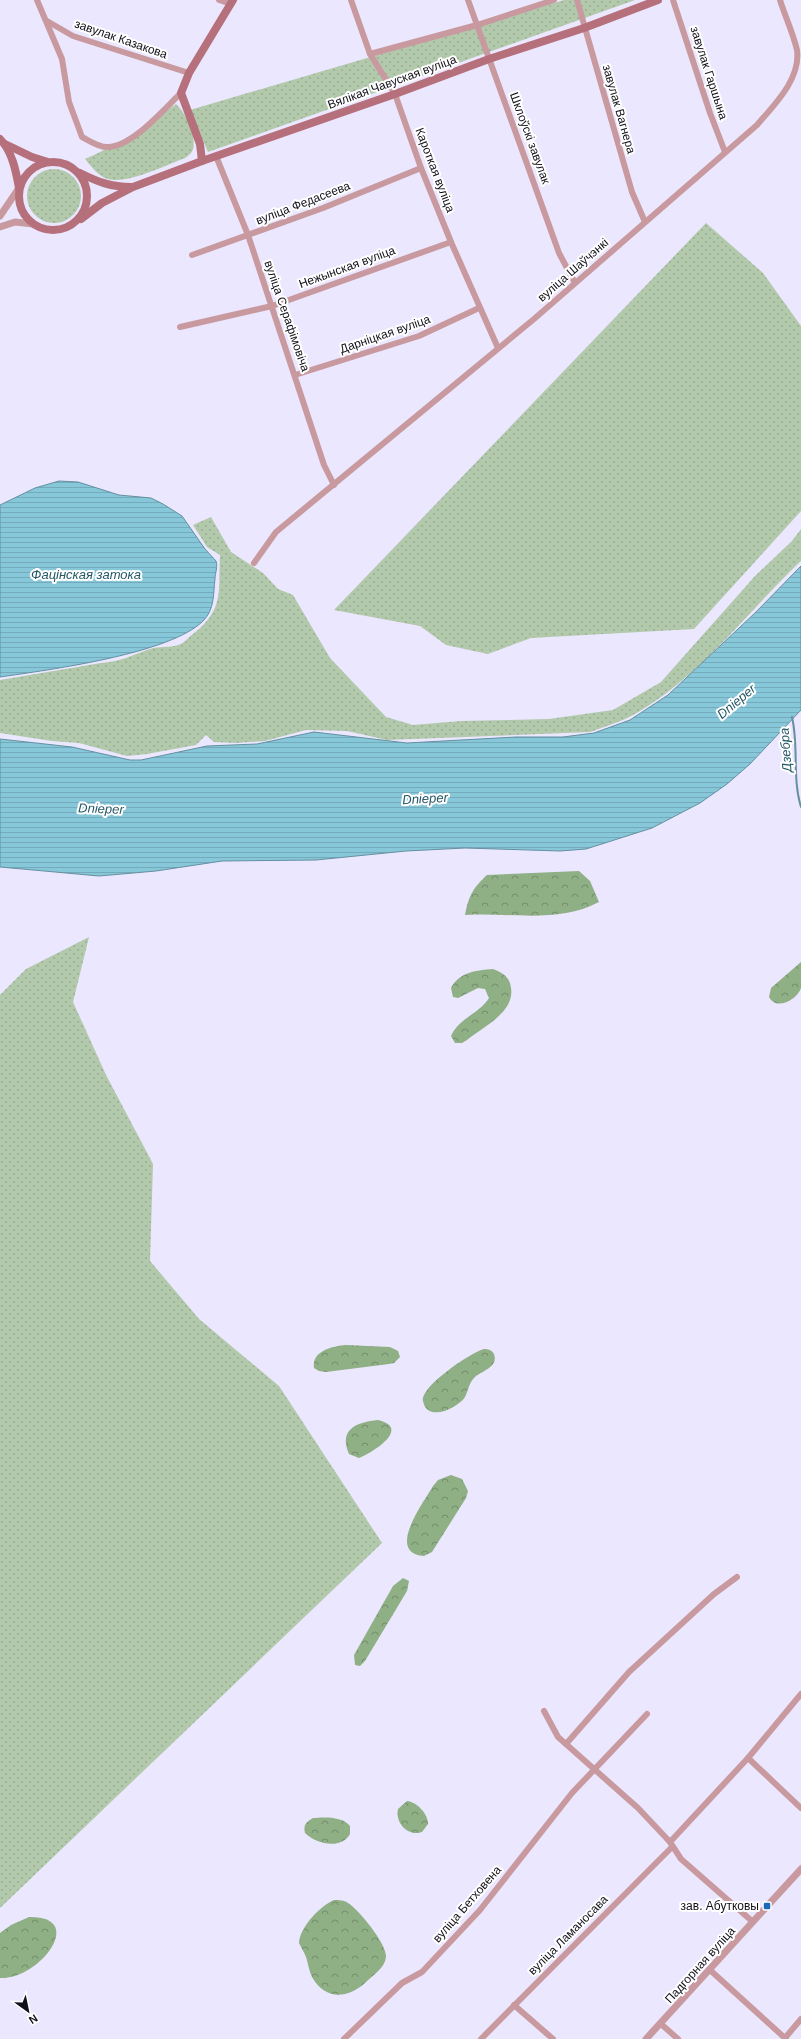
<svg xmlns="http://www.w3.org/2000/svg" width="801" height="2039" font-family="Helvetica,sans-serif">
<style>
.grass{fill:url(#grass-dots)}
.forest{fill:url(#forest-crowns)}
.water{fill:url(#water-rules);stroke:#6490a0}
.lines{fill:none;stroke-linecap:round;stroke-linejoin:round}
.stream{stroke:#6490a0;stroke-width:2}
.minor{stroke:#c999a0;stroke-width:6}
.tertiary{stroke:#c999a0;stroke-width:7}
.secondary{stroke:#b5707c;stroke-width:8}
.poi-dot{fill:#1b6ab8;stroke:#fff;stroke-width:1.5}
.labels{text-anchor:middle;stroke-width:4;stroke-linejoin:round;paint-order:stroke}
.street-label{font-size:12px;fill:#121019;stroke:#fff}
.poi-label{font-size:12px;fill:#121019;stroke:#fff;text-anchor:end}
.water-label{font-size:13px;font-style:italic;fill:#245867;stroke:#fff}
</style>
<defs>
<pattern id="grass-dots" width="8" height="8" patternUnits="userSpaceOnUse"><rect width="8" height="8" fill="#b2c9ac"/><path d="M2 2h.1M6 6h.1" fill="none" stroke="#98ac93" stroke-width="1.8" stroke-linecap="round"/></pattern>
<pattern id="forest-crowns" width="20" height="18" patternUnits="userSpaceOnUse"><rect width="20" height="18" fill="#8faf85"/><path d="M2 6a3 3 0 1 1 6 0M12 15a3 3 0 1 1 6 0" fill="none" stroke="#738d6c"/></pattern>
<pattern id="water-rules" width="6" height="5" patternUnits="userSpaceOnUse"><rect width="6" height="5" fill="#87c7da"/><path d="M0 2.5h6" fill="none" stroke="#74aaba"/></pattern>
</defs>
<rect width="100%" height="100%" fill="#ebe7fe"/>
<!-- grass -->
<g class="grass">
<polygon points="564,0 635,0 208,152 190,110"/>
<path d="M176,104C185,112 197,136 193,149C192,153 189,155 185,158C166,165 121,188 103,177C96,173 90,165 85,159C118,145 147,126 176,104Z"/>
<circle cx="54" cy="196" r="27"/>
<polygon points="706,223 763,273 801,326 801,511 694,629 531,638 488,654 446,645 420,626 334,610"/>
<path d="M211,517L231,552L263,573L278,589L293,595L330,658L386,717L413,725L461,721L549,719L613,710L661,682L755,576L792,541L801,529V561C748,611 703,673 640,711C624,721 607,726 590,732L387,740L347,731L306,730L265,741L236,743L214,742L206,735L196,745L147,754L127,756L79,743L52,741L0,733V680L101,663C119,662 133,655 150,649C159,646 169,648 178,645C183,644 188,638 193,634C225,609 218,591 220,555L207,547L193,525Z"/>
<polygon points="89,937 73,1002 106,1075 153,1164 150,1261 199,1319 279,1386 382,1543 0,1908 0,995 26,969"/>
</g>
<!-- forest -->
<g class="forest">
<path d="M579,871L590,881L599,902C558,924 509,912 465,915C469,895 473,888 487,875Z"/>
<path d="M801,962C801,970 801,981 801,988C797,1000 776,1011 769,997L771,988Z"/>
<path d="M493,969C503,973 510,977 511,988C515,1012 483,1027 467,1040L462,1043H455L451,1036C459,1018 479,1014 489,998L485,989L478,988L458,998L453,997L451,988C459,972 477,970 493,969Z"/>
<path d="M346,1345L390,1347L398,1351L400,1357L394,1363L389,1364L326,1372L319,1371L314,1368C311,1351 333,1346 346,1345Z"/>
<path d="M484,1349C488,1349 492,1350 494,1354C499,1368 480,1371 474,1378C469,1383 468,1391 465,1397C458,1408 427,1423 423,1401C421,1386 470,1353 484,1349Z"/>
<path d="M378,1420C412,1428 372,1453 359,1458L349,1454C338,1429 357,1422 378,1420Z"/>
<path d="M451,1475L462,1479L468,1491L466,1498L432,1552L424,1556C385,1553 424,1502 433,1486L438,1480Z"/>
<polygon points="403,1578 409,1581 407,1591 365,1661 360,1666 355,1665 354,1655 393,1586"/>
<path d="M407,1801C417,1802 428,1814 428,1824L422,1832C408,1837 395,1823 398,1809Z"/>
<path d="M313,1818C324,1817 342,1816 350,1826V1834C341,1850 316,1844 305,1833C303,1825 306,1822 313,1818Z"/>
<path d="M334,1900C339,1900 344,1900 348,1903C359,1910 387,1944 386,1957C385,1968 372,1976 365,1983C347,1999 325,2000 312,1977C309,1971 308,1963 306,1957C304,1952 301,1947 299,1943C300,1927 320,1906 334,1900Z"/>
<path d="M29,1917C88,1916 39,1980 0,1978V1933L11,1925Z"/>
</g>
<!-- water -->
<g class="water">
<path d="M59,481L78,482L119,495L151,498L163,504L182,516L205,549L216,561C218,567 215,573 215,579C213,594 215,609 203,621C170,654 48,670 0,677V505L35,488Z"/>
<polygon points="801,566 801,710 750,764 727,784 700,803 652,828 586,849 560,851 465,848 406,851 316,860 222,861 156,871 99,876 0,867 0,739 72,747 130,760 141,760 207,746 257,744 314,732 407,743 516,737 563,737 594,733 630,720 668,695 756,612"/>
</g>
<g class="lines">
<!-- stream -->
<path class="stream" d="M792,717C799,747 792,778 801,807"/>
<!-- minor -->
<g class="minor">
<path d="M37,0L62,59L69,102L82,137C90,141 98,147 107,147C131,148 164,109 181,93"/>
<polyline points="219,0 231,4"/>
<polyline points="351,0 370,54 395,94 421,168 451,242 498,348"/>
<polyline points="468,0 559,253 575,283"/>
<polyline points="577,0 632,192 645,222"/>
<polyline points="673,0 710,113 725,152"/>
<polyline points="47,21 73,36 189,73"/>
<polyline points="370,54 477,25 554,0"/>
<polyline points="216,156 248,235 324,465 334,485"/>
<polyline points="192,255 323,208 421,168"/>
<polyline points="180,327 272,306 451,242"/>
<polyline points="295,375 419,336 479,308"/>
<path d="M254,563L276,532L534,319L757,125C774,105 801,79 797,50C793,33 785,16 780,0"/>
<polyline points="544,1711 558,1737 638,1808 670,1842 681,1859 753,1922"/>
<polyline points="566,1744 629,1672 714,1594 737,1577"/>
<polyline points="748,1758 801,1808"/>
<polyline points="670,1842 748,1758 801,1694"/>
<polyline points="710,1970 786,2039"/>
<polyline points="514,2005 553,2039"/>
<polyline points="661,2024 678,2039"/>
<polyline points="785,2038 801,2019"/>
<polyline points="344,2039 402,1983 422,1972 480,1910 572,1793 647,1714"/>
<polyline points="481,2039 672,1847"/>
</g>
<!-- tertiary -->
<g class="tertiary">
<polyline points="0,216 19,188"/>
<polyline points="0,227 15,222 33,224"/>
<polyline points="646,2039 801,1869"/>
</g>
<!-- secondary -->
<g class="secondary">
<path d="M0,139C12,151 16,171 19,188"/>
<polyline points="5,144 32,157 48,162"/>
<polyline points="202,161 200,144 181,93 189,73 233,0"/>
<circle cx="53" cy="196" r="34"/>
<path d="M80,173C98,182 111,187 131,187"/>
<polyline points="81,219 102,203 133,187 202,161 395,94 489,59 584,28 658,0"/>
</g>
</g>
<!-- markers -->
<rect class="poi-dot" x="763" y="1902" width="8" height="8" rx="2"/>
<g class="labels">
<!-- street labels -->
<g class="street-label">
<text transform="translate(121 39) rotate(19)" y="4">завулак Казакова</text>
<text transform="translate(709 73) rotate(72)" y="4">завулак Гаршына</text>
<text transform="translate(392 82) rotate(-20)" y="4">Вялікая Чавуская вуліца</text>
<text transform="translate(619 109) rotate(74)" y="4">завулак Вагнера</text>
<text transform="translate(530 138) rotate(70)" y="4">Шклоўскі завулак</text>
<text transform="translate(435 170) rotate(69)" y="4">Кароткая вуліца</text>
<text transform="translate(303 203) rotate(-21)" y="4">вуліца Федасеева</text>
<text transform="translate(347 267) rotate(-20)" y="4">Нежынская вуліца</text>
<text transform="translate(573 270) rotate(-41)" y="4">вуліца Шаўчэнкі</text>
<text transform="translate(287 316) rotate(71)" y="4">вуліца Серафімовіча</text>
<text transform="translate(385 334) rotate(-19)" y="4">Дарніцкая вуліца</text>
<text transform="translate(467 1904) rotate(-49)" y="4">вуліца Бетховена</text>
<text transform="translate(568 1935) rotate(-45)" y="4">вуліца Ламаносава</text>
<text transform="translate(700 1965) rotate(-48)" y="4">Падгорная вуліца</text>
</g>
<!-- poi labels -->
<g class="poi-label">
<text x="759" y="1910">зав. Абутковы</text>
</g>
<!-- water labels -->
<g class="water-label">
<text x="86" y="579">Фацінская затока</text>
<text transform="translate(736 701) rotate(-40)" y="5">Dnieper</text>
<text transform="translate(785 750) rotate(-94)" y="5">Дзебра</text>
<text transform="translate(425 798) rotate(-3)" y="5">Dnieper</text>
<text transform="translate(101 808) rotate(2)" y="5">Dnieper</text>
</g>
</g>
<!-- north arrow -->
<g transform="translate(28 2011) rotate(147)" stroke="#ffffff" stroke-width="3" paint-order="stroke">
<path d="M0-3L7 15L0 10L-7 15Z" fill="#121019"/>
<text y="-6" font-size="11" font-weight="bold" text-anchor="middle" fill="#121019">N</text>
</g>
</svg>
